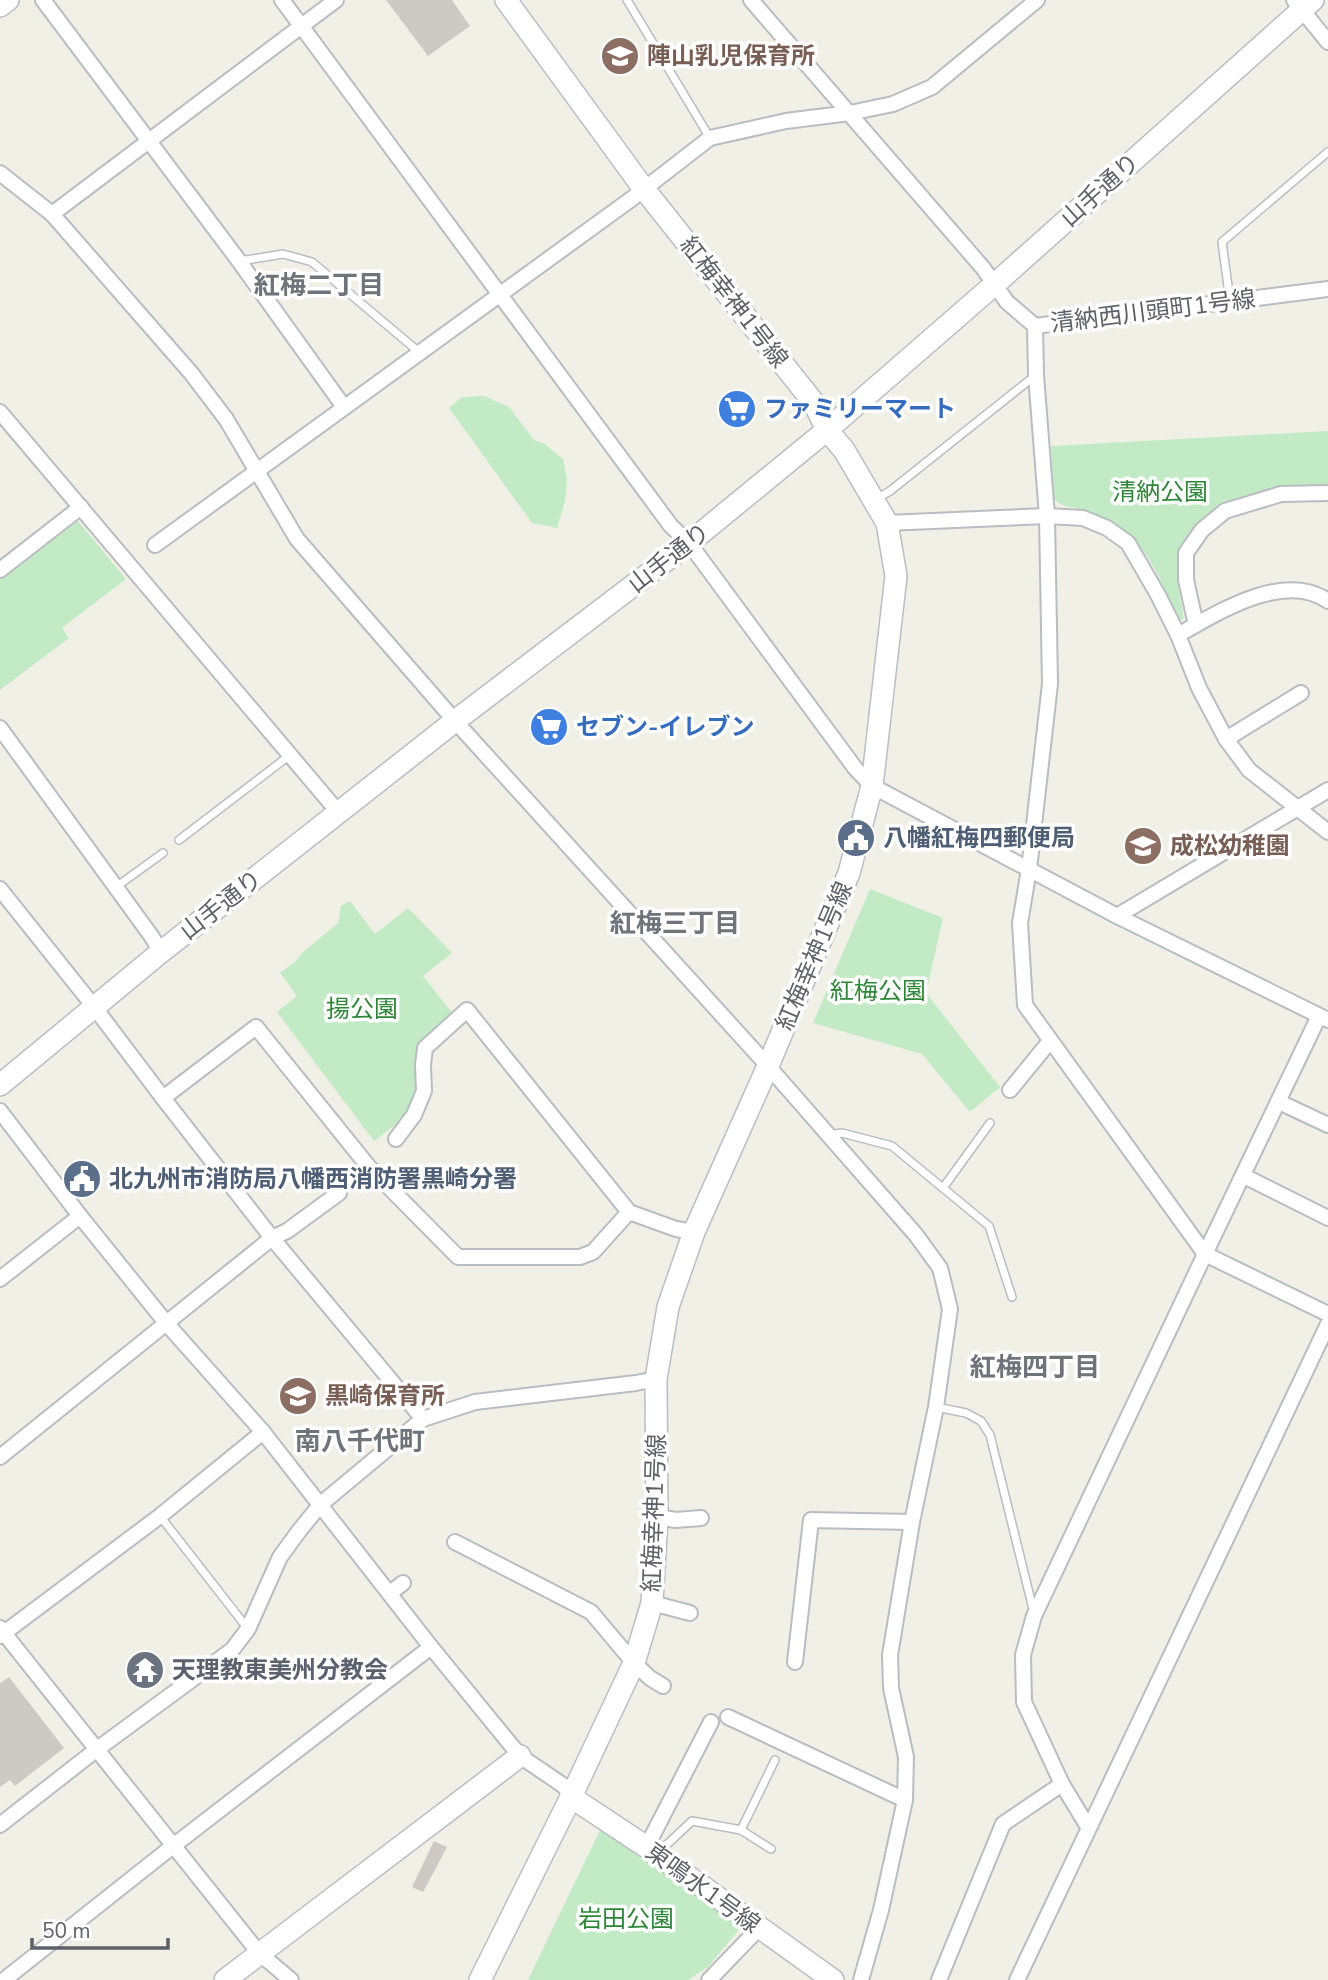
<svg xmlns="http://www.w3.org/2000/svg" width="1328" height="1980" font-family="'Nunito Sans','Noto Sans JP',sans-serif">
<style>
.green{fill:#c2eac5}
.building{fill:#cdcac4}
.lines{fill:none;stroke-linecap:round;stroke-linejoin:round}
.lane-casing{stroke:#b9bcc1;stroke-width:10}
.street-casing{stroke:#b9bcc1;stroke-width:18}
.secondary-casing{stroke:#babdc3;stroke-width:24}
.lane{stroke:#fff;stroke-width:7}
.street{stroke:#fff;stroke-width:14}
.secondary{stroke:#fff;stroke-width:21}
.labels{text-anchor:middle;stroke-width:7;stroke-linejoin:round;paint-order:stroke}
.education-label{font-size:24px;font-weight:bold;fill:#785e54;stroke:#fff;text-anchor:start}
.street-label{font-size:24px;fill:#5e6268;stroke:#fff}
.shop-label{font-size:24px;font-weight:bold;fill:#366cbe;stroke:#fff;text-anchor:start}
.park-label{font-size:24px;fill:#2f8639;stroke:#fff}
.service-label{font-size:24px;font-weight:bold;fill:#4e5e75;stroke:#fff;text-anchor:start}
.worship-label{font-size:24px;font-weight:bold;fill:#5b616d;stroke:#fff;text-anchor:start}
.neighbourhood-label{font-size:26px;font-weight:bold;fill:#6f747a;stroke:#fff}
</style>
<rect width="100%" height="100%" fill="#f1f0e7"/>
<!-- green -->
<g class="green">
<polygon points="484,396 509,407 534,440 545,444 563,459 567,479 565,501 557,528 532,523 449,408 462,397"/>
<path d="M1328,431V484L1279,487L1217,507L1193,534L1181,551L1177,580L1184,619L1178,620C1161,581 1145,535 1103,518C1097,515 1090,512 1083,510C1072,506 1062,508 1054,499L1051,446Z"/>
<polygon points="77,520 126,579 62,628 69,638 0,690 0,574 4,571 10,572"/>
<polygon points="870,889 943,918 926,993 1000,1087 970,1112 922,1054 813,1023"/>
<polygon points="350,901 375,934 408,908 452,953 423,976 453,1014 419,1042 415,1058 417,1077 413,1098 404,1118 374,1141 277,1012 297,996 280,973 296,961 303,952 338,923 341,906"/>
<polygon points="602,1826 742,1926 708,1967 688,1980 528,1980"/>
</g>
<!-- building -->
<g class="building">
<polygon points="386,0 452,0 470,26 428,56"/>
<polygon points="9,1677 64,1748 15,1786 10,1780 0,1787 0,1683"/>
<polygon points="434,1841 447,1847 423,1892 412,1887"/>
</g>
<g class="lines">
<defs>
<g id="lane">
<polyline points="627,0 710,138"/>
<polyline points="240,261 283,254 312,262 419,352"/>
<polyline points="1230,301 1222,242 1328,152"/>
<polyline points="875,500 890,491 1036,375"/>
<polyline points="179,840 290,755"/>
<polyline points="116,887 163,853"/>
<polyline points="828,1135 842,1133 892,1146 989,1226 1012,1297"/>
<polyline points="943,1188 990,1123"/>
<polyline points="936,1407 966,1413 981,1421 990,1435 1034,1613"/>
<polyline points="160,1516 248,1629"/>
<polyline points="741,1830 775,1760"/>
<polyline points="660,1851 692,1821 741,1830 771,1849"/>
</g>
<g id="street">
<polyline points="43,0 239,261 344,407"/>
<polyline points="282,0 671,526 689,543 855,768 872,786 1117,916 1328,1020"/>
<polyline points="751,0 983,268 1007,302 1035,326 1328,289"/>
<polyline points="1294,0 1328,42"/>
<polyline points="0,173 52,214 191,373 226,419 297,539 455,721 768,1066 916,1235 940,1268 950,1309 936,1407 912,1522 890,1655 891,1688 906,1757 905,1800 881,1910 861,1980"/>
<polyline points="52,214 336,0"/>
<polyline points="1035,326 1036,375 1047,516 1050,684 1029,869 1020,923 1025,1005 1205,1254 1034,1616 1023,1655 1024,1702 1062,1784 1088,1827"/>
<polyline points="0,412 339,813"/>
<polyline points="887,523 1047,516 1083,518 1107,528 1128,543 1158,595 1178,635 1199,688 1226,739 1249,770 1328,832"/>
<polyline points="155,545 630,200 710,138 786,121 850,113 893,104 932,87 1037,0"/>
<polyline points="0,570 81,507"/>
<polyline points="1196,625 1186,580 1186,553 1202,530 1225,511 1281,494 1328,493"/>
<path d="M1178,635C1217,613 1284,570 1328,601"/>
<polyline points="0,728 152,937 161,952"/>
<polyline points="1226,739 1301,693"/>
<polyline points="0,889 95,1008 163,1098 272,1238 423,1419"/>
<polyline points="1117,916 1328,790"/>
<polyline points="1319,1016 1205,1254 1328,1314"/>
<polyline points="1010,1090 1050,1041"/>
<polyline points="163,1098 256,1027 368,1166 458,1257 580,1257 593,1252 629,1212"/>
<polyline points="1279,1102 1328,1125"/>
<polyline points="0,1111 80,1216 167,1324 263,1432 431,1647 520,1756 564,1786 571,1797"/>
<polyline points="396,1139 414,1115 424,1091 423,1065 425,1048 467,1010 629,1212 676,1229 694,1232"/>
<polyline points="1244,1176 1328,1218"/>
<polyline points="0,1279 80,1216"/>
<polyline points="0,1457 272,1238 287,1231 339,1193"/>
<polyline points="657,1517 676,1520 701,1518"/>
<polyline points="455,1542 591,1612 634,1663 650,1678 663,1686"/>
<polyline points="390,1593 403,1583"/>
<polyline points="652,1603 690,1613"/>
<polyline points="0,1628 259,1953 291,1980"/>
<polyline points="0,1636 160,1516 263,1432"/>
<polyline points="795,1662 811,1520 912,1522"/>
<polyline points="728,1717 905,1800"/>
<polyline points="0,1825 96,1750 232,1650 248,1629 280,1557 299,1531 321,1504 423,1419 475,1402 636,1383 656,1379"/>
<polyline points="646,1848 711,1722"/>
<polyline points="4,1980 173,1846 431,1647"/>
<polyline points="709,1980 759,1928"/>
<polyline points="939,1980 1003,1824 1062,1784"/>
<polyline points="1017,1980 1328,1324"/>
</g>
<g id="secondary">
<polyline points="0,6 8,0"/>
<polyline points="0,1085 161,952 455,721 689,543 827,430 995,284 1313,0"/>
<polyline points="571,1797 657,1854 833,1980"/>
<polyline points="225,1980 520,1756"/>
<polyline points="480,1980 571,1797 634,1663 652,1603 657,1517 656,1379 668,1307 694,1232 768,1066 849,873 872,786 896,576 887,523 844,450 827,430 814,403 644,189 506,0"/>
</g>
</defs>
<!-- lane casing -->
<use href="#lane" class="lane-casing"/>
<!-- street casing -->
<use href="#street" class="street-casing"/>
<!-- secondary casing -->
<use href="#secondary" class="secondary-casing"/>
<!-- lane -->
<use href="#lane" class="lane"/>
<!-- street -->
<use href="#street" class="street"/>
<!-- secondary -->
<use href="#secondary" class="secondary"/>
</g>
<!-- icons -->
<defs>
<symbol id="school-disc" viewBox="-11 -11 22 22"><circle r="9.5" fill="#8d6e63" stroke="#fff"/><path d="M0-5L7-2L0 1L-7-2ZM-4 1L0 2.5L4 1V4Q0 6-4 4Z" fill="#fff"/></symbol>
<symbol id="supermarket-disc" viewBox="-11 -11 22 22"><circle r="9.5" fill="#3f7fe0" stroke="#fff"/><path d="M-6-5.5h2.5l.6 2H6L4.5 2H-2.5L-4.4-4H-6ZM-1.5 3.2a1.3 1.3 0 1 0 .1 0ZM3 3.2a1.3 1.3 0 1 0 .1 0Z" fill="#fff"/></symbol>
<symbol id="civic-disc" viewBox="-11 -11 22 22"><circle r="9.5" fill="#5c6f8a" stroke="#fff"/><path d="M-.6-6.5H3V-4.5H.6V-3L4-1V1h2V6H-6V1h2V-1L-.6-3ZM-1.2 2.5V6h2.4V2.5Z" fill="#fff"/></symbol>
<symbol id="temple-disc" viewBox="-11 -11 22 22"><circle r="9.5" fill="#6b7280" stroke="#fff"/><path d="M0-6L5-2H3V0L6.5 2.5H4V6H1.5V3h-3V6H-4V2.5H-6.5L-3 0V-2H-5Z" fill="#fff"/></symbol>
</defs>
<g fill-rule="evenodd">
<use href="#school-disc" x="598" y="34" width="44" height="44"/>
<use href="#supermarket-disc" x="715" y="387" width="44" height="44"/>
<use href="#supermarket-disc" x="527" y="705" width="44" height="44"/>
<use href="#civic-disc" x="834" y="816" width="44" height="44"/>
<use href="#school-disc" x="1121" y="824" width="44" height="44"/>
<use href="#civic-disc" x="60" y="1157" width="44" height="44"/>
<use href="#school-disc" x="276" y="1374" width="44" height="44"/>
<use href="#temple-disc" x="123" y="1648" width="44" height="44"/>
</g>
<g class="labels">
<!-- education labels -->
<g class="education-label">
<text x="647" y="64">陣山乳児保育所</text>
<text x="1170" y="854">成松幼稚園</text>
<text x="325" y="1404">黒崎保育所</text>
</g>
<!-- street labels -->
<g class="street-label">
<text transform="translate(1100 190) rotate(-42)" y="8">山手通り</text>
<text transform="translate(734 302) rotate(52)" y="8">紅梅幸神1号線</text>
<text transform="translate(1153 311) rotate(-7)" y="8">清納西川頭町1号線</text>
<text transform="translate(669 558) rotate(-38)" y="8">山手通り</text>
<text transform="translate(221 905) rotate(-38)" y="8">山手通り</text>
<text transform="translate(814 956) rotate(-67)" y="8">紅梅幸神1号線</text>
<text transform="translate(654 1513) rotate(-88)" y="8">紅梅幸神1号線</text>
<text transform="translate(703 1888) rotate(36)" y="8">東鳴水1号線</text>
</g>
<!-- shop labels -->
<g class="shop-label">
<text x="764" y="417">ファミリーマート</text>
<text x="576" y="735">セブン-イレブン</text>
</g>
<!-- park labels -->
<g class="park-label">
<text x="1160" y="500">清納公園</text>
<text x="878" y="999">紅梅公園</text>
<text x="362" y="1017">揚公園</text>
<text x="626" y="1927">岩田公園</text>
</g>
<!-- service labels -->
<g class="service-label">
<text x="883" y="846">八幡紅梅四郵便局</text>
<text x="109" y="1187">北九州市消防局八幡西消防署黒崎分署</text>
</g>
<!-- worship labels -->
<g class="worship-label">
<text x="172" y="1678">天理教東美州分教会</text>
</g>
<!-- neighbourhood labels -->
<g class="neighbourhood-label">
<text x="319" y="294">紅梅二丁目</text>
<text x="675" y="932">紅梅三丁目</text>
<text x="1035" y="1376">紅梅四丁目</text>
<text x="360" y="1450">南八千代町</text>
</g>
</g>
<!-- scale -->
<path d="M32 1938v10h136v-10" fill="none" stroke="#5e6268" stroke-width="3.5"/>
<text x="42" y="1938" font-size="21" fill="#5e6268" stroke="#ffffff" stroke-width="5" paint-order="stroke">50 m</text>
</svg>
